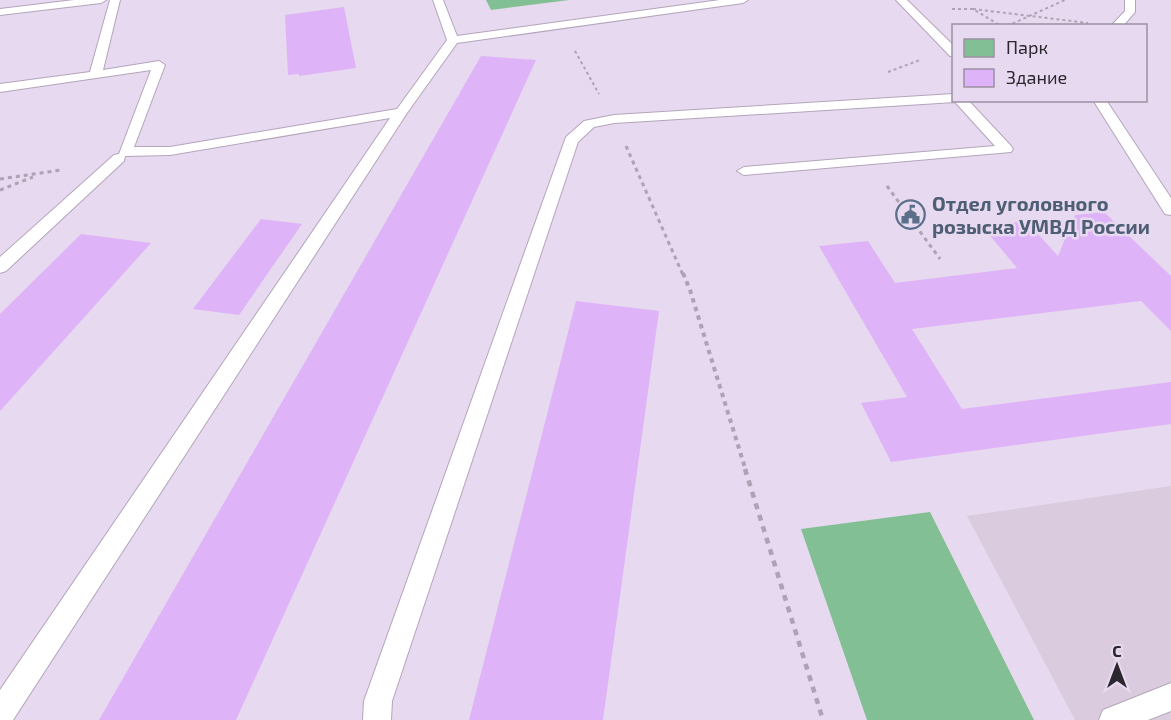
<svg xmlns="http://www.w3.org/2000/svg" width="1171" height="720" font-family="'Exo 2',sans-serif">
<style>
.industrial{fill:#daccde}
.green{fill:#83bf94}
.building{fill:#dfb3f7}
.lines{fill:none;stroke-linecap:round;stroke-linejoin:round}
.lane-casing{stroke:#b3a5bb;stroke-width:2}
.path-far3{stroke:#aea3b5;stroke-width:2;stroke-dasharray:3 3;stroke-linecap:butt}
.path-far2{stroke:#aea3b5;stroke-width:3;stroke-dasharray:4 4;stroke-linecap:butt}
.path-far1{stroke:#aea3b5;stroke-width:4;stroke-dasharray:4.5 4.5;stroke-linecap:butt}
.path{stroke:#aea3b5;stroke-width:4.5;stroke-dasharray:6 6;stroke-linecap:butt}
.lane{fill:#fff;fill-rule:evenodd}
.labels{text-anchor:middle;stroke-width:5;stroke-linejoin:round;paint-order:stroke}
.service-label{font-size:20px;font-weight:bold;fill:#4e5e75;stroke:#e7d9ef;text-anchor:start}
</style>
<rect width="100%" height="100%" fill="#e7d9ef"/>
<!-- industrial -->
<polygon class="industrial" points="1171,486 1171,720 1075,720 967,516"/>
<!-- green -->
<g class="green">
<polygon points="486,0 569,0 491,10"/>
<polygon points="930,512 1034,720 867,720 801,529"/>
</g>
<!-- building -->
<g class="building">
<polygon points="344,7 356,68 299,76 299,74 288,75 285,15"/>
<polygon points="481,56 536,60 236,720 99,720"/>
<polygon points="1104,212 1171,276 1171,331 1141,301 912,329 962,409 1171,382 1171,424 891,462 861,403 907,397 819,246 868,241 895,283 1017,268 982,226 1026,221 1058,256 1075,215"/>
<polygon points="261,219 302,224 239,315 193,309"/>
<polygon points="81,234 151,243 0,411 0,314"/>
<polygon points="576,301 659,311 603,720 469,720"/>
</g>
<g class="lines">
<defs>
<g id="lane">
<polygon points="74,0 106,0 101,3 0,15 0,9"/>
<polygon points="110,0 120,0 103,70 159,61 165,65 134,147 170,147 397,109 447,40 433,0 443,0 457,36 720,0 748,0 743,3 457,43 407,113 13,720 0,720 0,690 390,118 170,155 125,156 124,161 6,271 0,273 0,257 114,155 119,154 151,70 0,92 0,84 90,72"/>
<polygon points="896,0 907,0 954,46 954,56 950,56"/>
<polygon points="1125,0 1135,0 1135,12 1123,26 1111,26 1125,11"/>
<polygon points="954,94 954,100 968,100 1011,146 1013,149 1011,152 744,175 737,171 744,167 995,146 955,102 614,123 594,127 578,142 392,701 391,720 363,720 364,701 566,137 584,121 614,115"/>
<polygon points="1093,100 1106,100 1171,198 1171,215 1165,214"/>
<polygon points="1171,683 1171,711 1148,720 1099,720 1103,710"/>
</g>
</defs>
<!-- lane casing -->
<use href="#lane" class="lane-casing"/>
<!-- path-far3 -->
<g class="path-far3">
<polyline points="952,9 973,9 1001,26"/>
<polyline points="973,9 1088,23"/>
<polyline points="1007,26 1065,0"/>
<polyline points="575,51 599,94"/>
<polyline points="888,72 920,60"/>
</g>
<!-- path-far2 -->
<g class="path-far2">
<polyline points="626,146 683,275"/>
<polyline points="0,179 61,170"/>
<polyline points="887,186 940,259"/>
<polyline points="0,190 33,177"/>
</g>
<!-- path-far1 -->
<polyline class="path-far1" points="683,273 690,290 746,471"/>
<!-- path -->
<polyline class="path" points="745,469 823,720"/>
<!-- lane -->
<use href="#lane" class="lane"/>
</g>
<!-- icons -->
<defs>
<symbol id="civic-ring" viewBox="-11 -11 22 22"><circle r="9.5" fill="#e7d9ef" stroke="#5c6f8a" stroke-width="1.5"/><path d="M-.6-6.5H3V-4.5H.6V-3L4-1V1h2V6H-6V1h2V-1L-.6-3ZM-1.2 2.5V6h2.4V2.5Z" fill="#5c6f8a"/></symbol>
</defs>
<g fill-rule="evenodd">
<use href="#civic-ring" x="894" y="198" width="33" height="33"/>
</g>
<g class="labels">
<!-- service labels -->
<g class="service-label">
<text x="932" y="211">Отдел уголовного<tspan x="932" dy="23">розыска УМВД России</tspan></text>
</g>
</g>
<!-- legend -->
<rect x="952" y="24" width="195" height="78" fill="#e7d9ef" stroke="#9c91a2" stroke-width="1.5"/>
<rect x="964" y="39" width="30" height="18" fill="#83bf94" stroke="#9c91a2" stroke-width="1.5"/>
<text x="1006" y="54" font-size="18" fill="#2c262f">Парк</text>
<rect x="964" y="69" width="30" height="18" fill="#dfb3f7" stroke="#9c91a2" stroke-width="1.5"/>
<text x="1006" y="84" font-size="18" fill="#2c262f">Здание</text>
<!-- north arrow -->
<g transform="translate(1117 666)" stroke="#e7d9ef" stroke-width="4.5" paint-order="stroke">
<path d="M0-4.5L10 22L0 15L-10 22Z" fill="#2c262f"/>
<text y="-9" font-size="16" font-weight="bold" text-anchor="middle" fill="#2c262f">С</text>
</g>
</svg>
